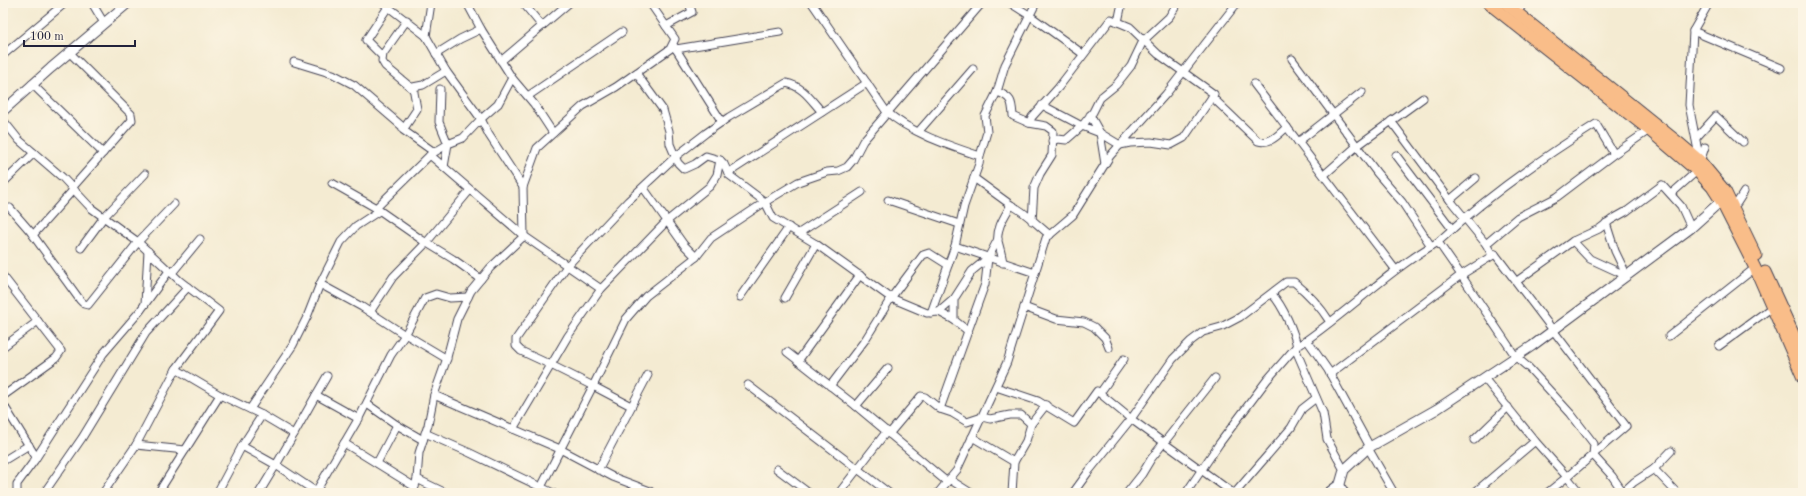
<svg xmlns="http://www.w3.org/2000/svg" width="1806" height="496" font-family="'Old Standard TT',serif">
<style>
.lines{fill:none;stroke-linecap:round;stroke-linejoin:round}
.minor-casing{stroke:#424052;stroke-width:9}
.tertiary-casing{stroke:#424052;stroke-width:11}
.primary-casing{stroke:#424052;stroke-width:13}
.minor{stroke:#fff;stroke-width:7}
.tertiary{stroke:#fff;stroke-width:9}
.primary{stroke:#f9bd89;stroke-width:11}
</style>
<rect width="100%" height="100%" fill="#fcf5e5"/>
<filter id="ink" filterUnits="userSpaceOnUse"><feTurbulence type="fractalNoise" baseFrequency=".025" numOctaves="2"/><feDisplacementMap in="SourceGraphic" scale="8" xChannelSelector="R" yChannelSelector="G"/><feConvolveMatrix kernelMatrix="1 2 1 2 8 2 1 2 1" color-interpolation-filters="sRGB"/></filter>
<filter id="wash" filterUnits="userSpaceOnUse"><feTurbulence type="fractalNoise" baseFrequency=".012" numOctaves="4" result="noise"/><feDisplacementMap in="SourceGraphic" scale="16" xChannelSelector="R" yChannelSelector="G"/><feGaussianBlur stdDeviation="0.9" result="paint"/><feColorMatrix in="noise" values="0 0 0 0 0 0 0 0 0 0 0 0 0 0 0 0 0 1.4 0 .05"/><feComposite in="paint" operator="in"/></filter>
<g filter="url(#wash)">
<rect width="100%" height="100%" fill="#f4ebd2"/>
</g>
<g filter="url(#ink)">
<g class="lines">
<defs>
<g id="minor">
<polyline points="92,3 104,23"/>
<polyline points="383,3 426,36 446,71 481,119 498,104 512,78"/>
<polyline points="523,3 542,26"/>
<path d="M812,3L886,111C910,133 950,146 980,156L979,164L964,206L955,246L1035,273"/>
<polyline points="1010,3 1029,15 1083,54"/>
<polyline points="1517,12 1524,3"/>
<polyline points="407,20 383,54 382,61 385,66 414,90"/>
<polyline points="1118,22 1122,3"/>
<polyline points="666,26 692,12 689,3"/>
<polyline points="481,29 512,78 534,104 553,133"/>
<polyline points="1693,31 1781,68"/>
<polyline points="426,36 431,3"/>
<polyline points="674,46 722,122"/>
<polyline points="676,49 780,32"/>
<polyline points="69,52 131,114 132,120 72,188"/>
<polyline points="436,54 460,39 481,29 467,3"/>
<polyline points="3,55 65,3"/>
<polyline points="382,56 366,40 388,7"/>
<polyline points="1292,59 1377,173 1402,202 1431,246"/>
<polyline points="501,61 569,3"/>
<polyline points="294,62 333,74 354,85 404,128"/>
<polyline points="636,73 663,110 669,131 670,144 678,163 684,169 695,164 706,156 720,160 724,164 729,175 765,202 798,182 827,172 838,171 847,167 853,160 863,141 982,3"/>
<polyline points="32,84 103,153"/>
<polyline points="1254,84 1395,269"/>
<path d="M997,92C1012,97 1012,102 1013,116L1029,123L1032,117L1058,88L1111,19L1130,27L1158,54L1214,94L1184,138L1171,145L1151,142L1130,143L1120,145L1100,133L1105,164"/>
<polyline points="528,96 622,32"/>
<path d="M1212,97L1258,141C1270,145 1279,134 1287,127"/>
<polyline points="1042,105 1082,126 1066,140 1058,139 1052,141"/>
<polyline points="1090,115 1100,133 1082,126 1093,112 1100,98 1116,85 1131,66 1143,41 1169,17 1178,3"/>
<polyline points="3,120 19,140 63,178 91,208 138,242 180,281 219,311 176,369"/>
<polyline points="1391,121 1450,200 1486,244"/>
<polyline points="1029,123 1046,126 1053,131 1052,155 1040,174 1034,188 1032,221"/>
<polyline points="919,131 973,69"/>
<polyline points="1696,138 1716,116 1743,142"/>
<polyline points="1298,142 1362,92"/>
<polyline points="434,152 403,130 417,109 413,87 423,85 446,71"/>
<path d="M1614,154L1557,197L1518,217L1486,244L1491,253L1495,254L1461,275L1438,242C1486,197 1540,159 1596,124L1614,154L1649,130"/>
<polyline points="430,155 448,144 439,122 440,89"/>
<polyline points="1396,155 1452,229"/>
<polyline points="980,156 987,132 985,116 997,92 1005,65 1036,3"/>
<polyline points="1701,159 1705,147"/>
<polyline points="444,167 448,144 463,138 481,119 489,135 523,187"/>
<polyline points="728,173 867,83"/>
<polyline points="1324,175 1357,146 1423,98"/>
<polyline points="974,178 1011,205"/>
<polyline points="3,183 34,153"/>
<polyline points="332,183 376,208 422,240 453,259 481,279"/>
<path d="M645,185L628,201L567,266L516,339V346L521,351L551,365L568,336L601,289L667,221L645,190V185L675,157L706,133L729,117L786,83C803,86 811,100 822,112"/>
<polyline points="1671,194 1697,171 1700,161 1689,105 1693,31 1709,3"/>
<polyline points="888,200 959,224"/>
<polyline points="1450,200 1476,178"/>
<polyline points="1733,205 1737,203 1744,192"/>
<polyline points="10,208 30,231 80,300 84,304 88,305 138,242 174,204"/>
<polyline points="376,208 430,155 524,236 601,289"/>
<polyline points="1606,223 1615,251 1627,276"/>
<polyline points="799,233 862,192"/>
<polyline points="33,235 74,189"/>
<polyline points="81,248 104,217 145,174"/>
<polyline points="696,257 684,245 667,221 710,186 717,175 720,160"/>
<path d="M1003,263C1002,255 1000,249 998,241C996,228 1005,216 1011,205C1026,212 1037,225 1050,235"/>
<polyline points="172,273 200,239"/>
<polyline points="3,276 61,351 56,358 3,396"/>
<polyline points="1627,276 1590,259 1573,241 1599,229 1611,220 1627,211 1662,185 1681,206 1691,228"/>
<polyline points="1517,281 1573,241"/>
<polyline points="320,284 362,307 405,335"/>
<path d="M1272,294C1283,306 1294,331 1297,347"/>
<polyline points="740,297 789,227"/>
<polyline points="785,298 816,244"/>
<polyline points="954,299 972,271 988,258"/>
<polyline points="145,304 148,251"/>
<polyline points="1024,307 1056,319 1084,322 1094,327 1105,338 1109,348"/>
<polyline points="370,312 393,277 426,243 470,190"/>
<polyline points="939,312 954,320"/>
<polyline points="931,313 955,246"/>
<polyline points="405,334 447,359"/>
<polyline points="1669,336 1755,268"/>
<polyline points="1307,340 1328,370 1370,447"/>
<polyline points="1719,346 1771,308"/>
<polyline points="3,347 38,321"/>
<polyline points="787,352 856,406 947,482"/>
<polyline points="798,361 860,275"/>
<polyline points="1330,374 1461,275 1516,357 1529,368 1571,414 1594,444 1593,455 1612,476 1623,492 1634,482 1654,469"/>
<polyline points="1484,378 1535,441"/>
<polyline points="748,385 889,493"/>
<polyline points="830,386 865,340 891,298 923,255 929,253 948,265"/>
<polyline points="996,387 1038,401 1074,423 1097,391 1131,419 1233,493"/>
<polyline points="1100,393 1124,359"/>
<polyline points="316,395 327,376"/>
<polyline points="3,404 36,457"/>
<polyline points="367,404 397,425"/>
<polyline points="856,406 888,368"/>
<polyline points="250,409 293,345 307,317 320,284 341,242 356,226 379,211"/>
<polyline points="940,409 968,331"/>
<polyline points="513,429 551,365 593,386 626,319 646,296 696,257 711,238 765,202 773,218 816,244 891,298 927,313 939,312 954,299 954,320 968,331 985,284 988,258 998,239"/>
<polyline points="425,433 468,452 553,493"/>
<polyline points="294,434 316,395 359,419"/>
<polyline points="889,434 921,396 925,397 940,409 952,413 967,422 982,417 990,419 1010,415 1021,415 1031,424"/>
<polyline points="972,437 1014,462 1026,441 1031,424 1046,405"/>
<polyline points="1474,440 1508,407"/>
<polyline points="344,443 415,487"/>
<polyline points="136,445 185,450"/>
<polyline points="242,446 262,415"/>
<polyline points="1368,448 1394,493"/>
<polyline points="1671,451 1654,469 1677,493"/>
<polyline points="3,461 29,445"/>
<polyline points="377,463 397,425 423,440"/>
<polyline points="777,469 809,493"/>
<polyline points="598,470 648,375"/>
<path d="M1344,470L1327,439L1323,413L1295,348C1345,315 1386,272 1438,242"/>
<polyline points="417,479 419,453 428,425 434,395"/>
<polyline points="949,479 971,493"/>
<polyline points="1340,484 1345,493"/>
<polyline points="17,493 17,484 34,461 103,354 140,311 169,271"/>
<polyline points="44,493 82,438 146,333 188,287"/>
<polyline points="103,493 136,445 176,369 220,395"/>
<polyline points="158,493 220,395 262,415 294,434 276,465 242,446 217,493"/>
<polyline points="259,493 276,465 318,493"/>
<polyline points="315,493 360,416 391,355 405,335 425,298 436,294 450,298 468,297"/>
<polyline points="413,493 417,479 446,493"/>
<polyline points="538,493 593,386 631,406"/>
<polyline points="649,493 650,491 613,477 560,449 434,395 446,361 457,319 471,291 490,268 524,236 523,187 537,148 583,106 616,87 670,49 675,39 650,3"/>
<polyline points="839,493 887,431"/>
<polyline points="938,493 957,470 1007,362 1046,238 1073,215 1110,156 1166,94 1237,3"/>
<polyline points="1012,493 1014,462"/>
<path d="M1073,493L1089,471L1131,419L1173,359L1191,341L1203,332L1221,327L1240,317L1286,282H1294C1309,294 1320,306 1330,322"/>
<polyline points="1127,493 1142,474 1151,459 1215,378"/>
<polyline points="1186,493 1219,444 1267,380 1295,348"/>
<polyline points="1235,493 1291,428 1302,409 1316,398"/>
<polyline points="1474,493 1535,441 1567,477 1626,426 1495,254"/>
<polyline points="1547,493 1567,477 1580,493"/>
</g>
<g id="tertiary">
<polyline points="3,111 51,68 128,3"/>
<polyline points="1328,493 1340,484 1344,470 1368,448 1437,409 1532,346 1691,228 1721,201"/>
</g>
<g id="primary">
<polyline points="1488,3 1649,130 1697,171 1712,187 1721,201 1755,268 1803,378"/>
<polyline points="1505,3 1679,143 1700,161 1725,191 1756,255"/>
<polyline points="1765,272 1803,355"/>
</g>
</defs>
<!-- minor casing -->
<use href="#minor" class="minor-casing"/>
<!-- tertiary casing -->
<use href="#tertiary" class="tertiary-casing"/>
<!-- primary casing -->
<use href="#primary" class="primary-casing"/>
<!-- minor -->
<use href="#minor" class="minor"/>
<!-- tertiary -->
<use href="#tertiary" class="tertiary"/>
<!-- primary -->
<use href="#primary" class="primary"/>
</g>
</g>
<!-- margin -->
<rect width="1806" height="496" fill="none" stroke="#fcf5e5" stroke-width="16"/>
<!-- scale -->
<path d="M24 40v6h111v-6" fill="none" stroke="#22223b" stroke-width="2"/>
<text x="30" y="40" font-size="12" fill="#22223b" stroke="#fcf5e5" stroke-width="3" paint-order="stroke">100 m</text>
</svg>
